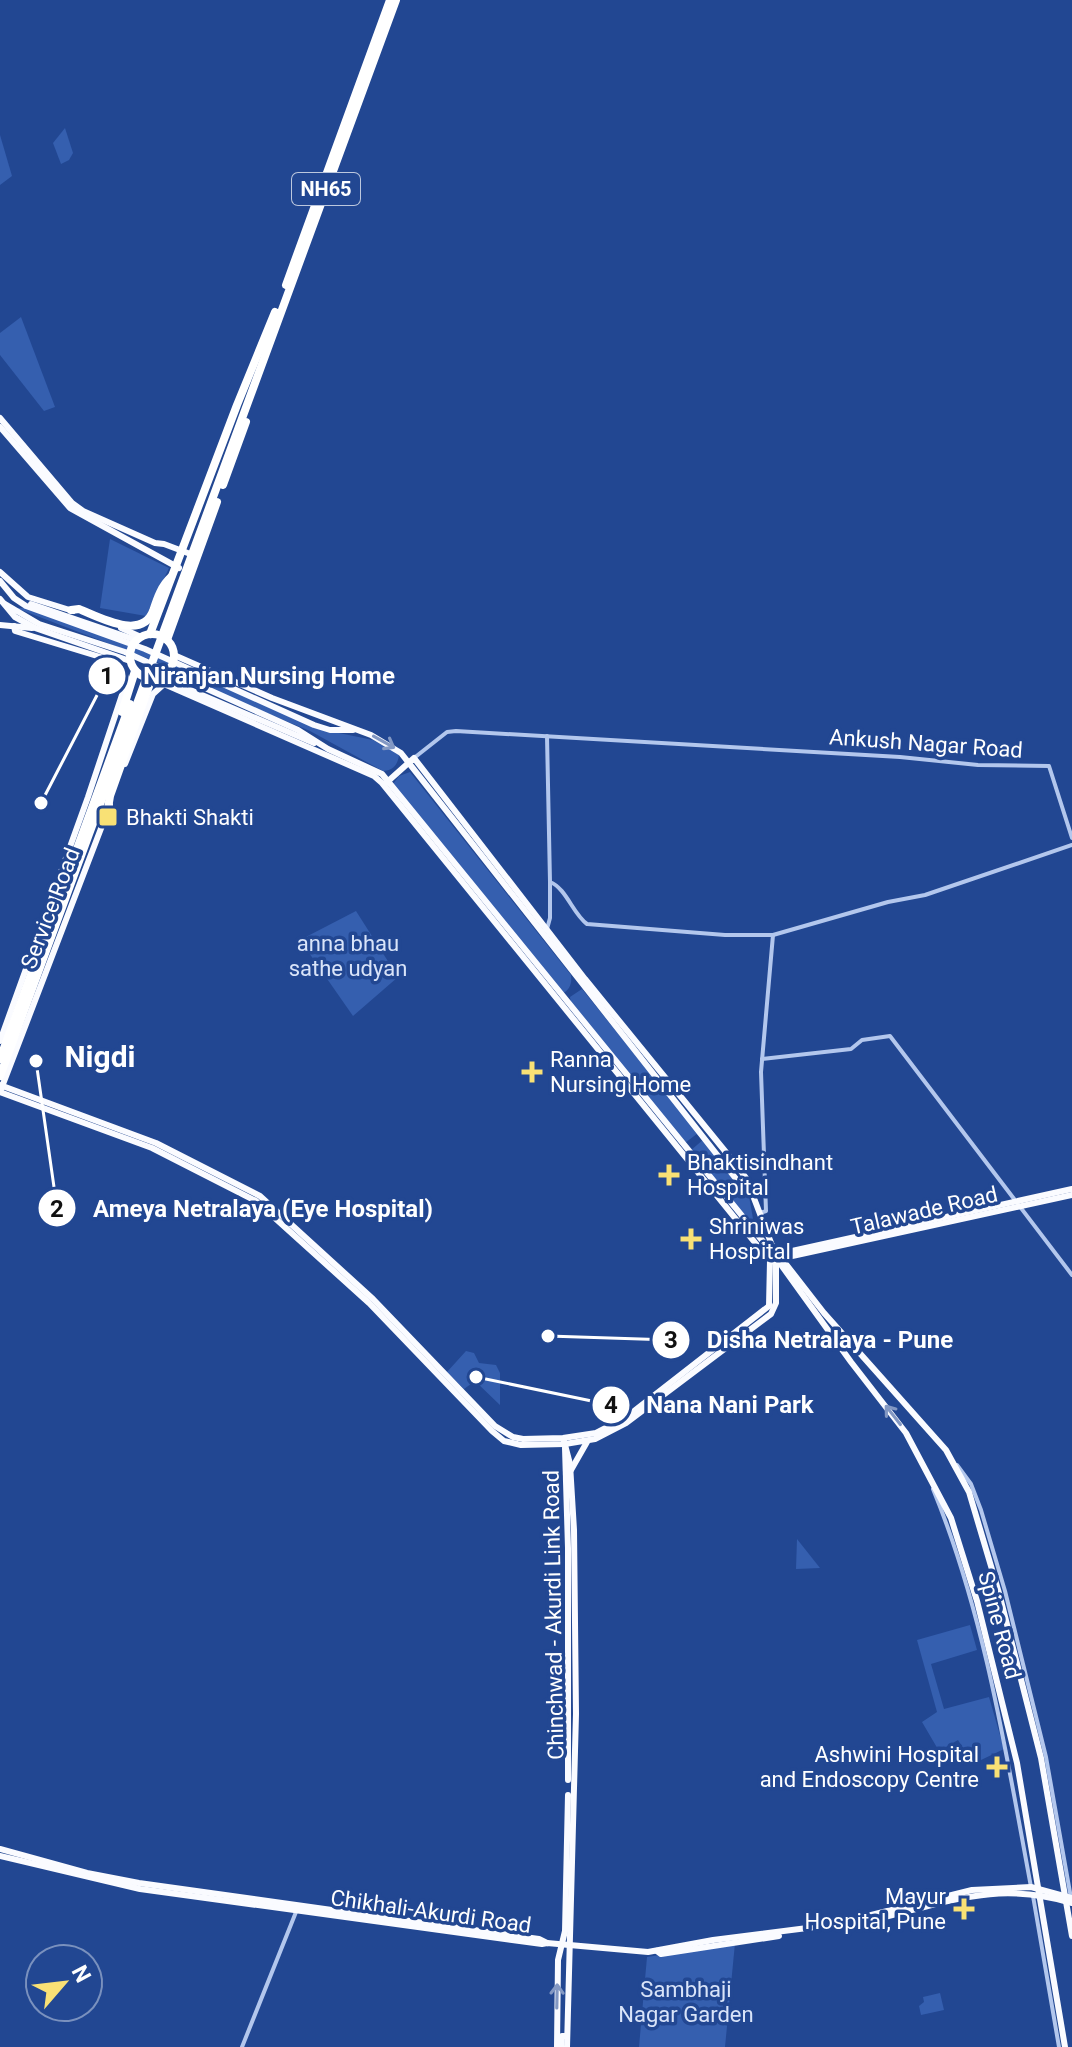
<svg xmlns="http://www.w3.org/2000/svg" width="1072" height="2047" font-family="Roboto,sans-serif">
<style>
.green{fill:#355faf}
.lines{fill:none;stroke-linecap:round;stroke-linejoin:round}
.minor{stroke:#b3c7ed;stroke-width:4}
.major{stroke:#fafbff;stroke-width:6}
.highway{stroke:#fff;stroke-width:8}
.oneway{stroke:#8398c3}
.poi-dot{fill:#f9e175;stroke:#224792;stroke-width:3}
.labels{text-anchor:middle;stroke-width:7;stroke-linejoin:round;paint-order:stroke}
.shield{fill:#224792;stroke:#bdc8de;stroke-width:2}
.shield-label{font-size:20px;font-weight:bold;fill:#fff}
.street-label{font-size:22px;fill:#fff;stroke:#224792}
.poi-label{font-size:22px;fill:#fff;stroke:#224792;text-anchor:start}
.park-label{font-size:22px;fill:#d9e4f9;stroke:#224792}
.district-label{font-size:30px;font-weight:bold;fill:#fff;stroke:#224792}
.leader{fill:none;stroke:#fff;stroke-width:3}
.callout-dot{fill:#fff;stroke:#224792;stroke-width:3}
.mark-label{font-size:24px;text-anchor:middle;font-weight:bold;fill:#111}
.callout-label{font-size:24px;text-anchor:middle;font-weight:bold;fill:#fff;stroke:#224792;stroke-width:7;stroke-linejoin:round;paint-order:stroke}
</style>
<rect width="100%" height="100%" fill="#224792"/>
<!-- green -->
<g class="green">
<polygon points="65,128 73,153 69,160 61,164 53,143"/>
<polygon points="0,135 12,176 0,185"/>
<polygon points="21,317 55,407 44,411 0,355 0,333"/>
<polygon points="110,539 169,568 146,616 100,608"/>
<path d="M16,608H30L139,648L334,732L373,740L399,755C398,764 393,771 383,771L310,731L238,701L157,662Z"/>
<path d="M410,772L571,975C572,984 570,989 562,994L393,784L399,776Z"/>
<polygon points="356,911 398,977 353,1016 300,940"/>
<polygon points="582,989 698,1133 685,1143 571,1004 570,997"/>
<polygon points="704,1139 749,1196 755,1230 690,1151"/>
<polygon points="466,1351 474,1353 479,1363 496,1365 500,1373 500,1405 475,1381 464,1389 447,1372"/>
<polygon points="797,1539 820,1568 796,1569"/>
<polygon points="970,1625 977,1650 931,1664 944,1709 989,1697 1004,1749 981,1760 969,1758 958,1740 939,1751 922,1722 937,1712 917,1640"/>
<polygon points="735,1943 725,2047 639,2047 647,1957"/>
<polygon points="940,1993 944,2010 921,2015 919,2006 924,2002 923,1997"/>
</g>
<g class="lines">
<!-- minor -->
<g class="minor">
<polyline points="547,736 550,882 550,918 547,929"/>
<polyline points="414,758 447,732 456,731 900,757 978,765 1049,766 1072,838"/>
<path d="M550,882C566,888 573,914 587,924L725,935H773L888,902L925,895L1072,845"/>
<polyline points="762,1059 851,1049 862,1040 890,1036 1072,1275"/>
<polyline points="760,1213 766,1211 761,1072 773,935"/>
<polyline points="957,1465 971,1484 981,1510 1005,1591 1046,1757 1071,1898"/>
<path d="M933,1489C985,1616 1006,1753 1031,1887"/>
<polyline points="1033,1896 1059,2047"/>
<polyline points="242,2047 296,1912"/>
</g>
<!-- major -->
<g class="major">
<polyline points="0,418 72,503 83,511 155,543 164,544 193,555"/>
<polyline points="0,427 70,508 179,568"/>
<polyline points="0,572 28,597 73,611"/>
<polyline points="0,581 14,598 26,606 145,649 314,725 330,730 353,730"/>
<polyline points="0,599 15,617 35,628 130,661"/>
<polyline points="5,604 39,624 125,652 298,730 328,749 382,774 770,1250"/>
<polyline points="31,604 136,640"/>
<polyline points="0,625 32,628"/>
<polyline points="121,628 141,637"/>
<polyline points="174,655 272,698 371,735 401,753 744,1189 752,1193 773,1248"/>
<polyline points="160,677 314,743"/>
<polyline points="125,764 153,694 164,684 374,776 382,783 769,1260 778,1263 783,1254 779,1248 773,1248 768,1253 768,1258"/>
<polyline points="386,783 414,758 585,979 738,1167 751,1185 752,1193"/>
<polyline points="0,1041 88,797 127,680 120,663 15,631 14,626"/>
<polyline points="0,1085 156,1143 260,1196 373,1299 495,1426 513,1437 523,1439 563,1438 596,1433 625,1418 769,1306 770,1261"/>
<polyline points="0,1092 110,805"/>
<polyline points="0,1092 152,1148 256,1201 369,1303 492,1431 504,1441 521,1445 565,1444 595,1439 626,1423 771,1314 776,1303 776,1263"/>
<polyline points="783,1253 1072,1189"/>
<polyline points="783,1258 1072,1195"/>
<polyline points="782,1259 824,1313 946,1450 969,1492 999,1593 1041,1758 1072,1936"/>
<polyline points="779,1262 851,1362 906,1433 951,1518 977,1601 1017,1763 1065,2047"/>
<polyline points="564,1441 570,1464 574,1530 576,1714 567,2047"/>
<polyline points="565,1448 568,1548 568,1780"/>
<polyline points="571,1470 587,1442"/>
<polyline points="0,1849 87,1873 139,1883 539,1939 547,1943"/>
<polyline points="0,1856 140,1889 542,1944 547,1943 648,1952 713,1940 831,1925 972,1890 1031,1887 1072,1898"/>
<path d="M881,1918C952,1901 998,1881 1072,1903"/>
<polyline points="657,1951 661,1954 779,1936"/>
<polyline points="557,2047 558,1960 565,1931 568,1795"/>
<polyline points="561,2047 562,2036 567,2036"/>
</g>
<!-- highway -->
<g class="highway">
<polyline points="286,285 390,0"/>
<polyline points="223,485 246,422"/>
<path d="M71,610L79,609C99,617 142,641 153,611C157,599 161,586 171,577"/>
<circle cx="152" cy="656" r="22"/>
<polyline points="150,634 237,405 275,312"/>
<polyline points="167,640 217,502"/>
<polyline points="122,712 135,671"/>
<polyline points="108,808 110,796 152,678"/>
<polyline points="0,1059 130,704"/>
<polyline points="0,1076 396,0"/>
</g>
</g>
<!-- one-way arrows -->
<defs><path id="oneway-shaft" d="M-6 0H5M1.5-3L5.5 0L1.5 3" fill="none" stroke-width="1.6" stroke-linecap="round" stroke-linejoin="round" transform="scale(2)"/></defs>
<g class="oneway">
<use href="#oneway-shaft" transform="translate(384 742) rotate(29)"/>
<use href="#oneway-shaft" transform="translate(893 1415) rotate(-128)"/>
<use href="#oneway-shaft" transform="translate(557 1996) rotate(-89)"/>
</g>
<!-- markers -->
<g class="poi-dot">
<rect x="98" y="807" width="20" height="20" rx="4"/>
<path d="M528 1060h8v8h8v8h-8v8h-8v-8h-8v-8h8z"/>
<path d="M665 1163h8v8h8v8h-8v8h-8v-8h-8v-8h8z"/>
<path d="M687 1227h8v8h8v8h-8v8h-8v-8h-8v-8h8z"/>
<path d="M993 1755h8v8h8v8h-8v8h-8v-8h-8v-8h8z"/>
<path d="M960 1897h8v8h8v8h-8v8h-8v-8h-8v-8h8z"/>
</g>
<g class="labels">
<!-- shield labels -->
<rect class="shield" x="292" y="173" width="68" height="32" rx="6"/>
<g class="shield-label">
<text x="326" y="196">NH65</text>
</g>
<!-- street labels -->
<g class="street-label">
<text transform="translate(926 743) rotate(4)" y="8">Ankush Nagar Road</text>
<text transform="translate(50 908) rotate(-69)" y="8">Service Road</text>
<text transform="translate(924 1210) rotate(-13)" y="8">Talawade Road</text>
<text transform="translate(553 1615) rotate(-91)" y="8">Chinchwad - Akurdi Link Road</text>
<text transform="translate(1000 1625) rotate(75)" y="8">Spine Road</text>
<text transform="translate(431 1911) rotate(8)" y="8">Chikhali-Akurdi Road</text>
</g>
<!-- poi labels -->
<g class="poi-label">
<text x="126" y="825">Bhakti Shakti</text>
<text x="550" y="1067">Ranna<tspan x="550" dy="25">Nursing Home</tspan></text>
<text x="687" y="1170">Bhaktisindhant<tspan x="687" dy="25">Hospital</tspan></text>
<text x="709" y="1234">Shriniwas<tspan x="709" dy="25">Hospital</tspan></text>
<text x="979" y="1762" text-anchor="end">Ashwini Hospital<tspan x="979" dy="25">and Endoscopy Centre</tspan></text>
<text x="946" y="1904" text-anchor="end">Mayur<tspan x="946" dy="25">Hospital, Pune</tspan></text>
</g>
<!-- park labels -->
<g class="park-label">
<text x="348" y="951">anna bhau<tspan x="348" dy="25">sathe udyan</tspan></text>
<text x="686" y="1997">Sambhaji<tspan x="686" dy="25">Nagar Garden</tspan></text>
</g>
<!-- district labels -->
<g class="district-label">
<text x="100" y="1067">Nigdi</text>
</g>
</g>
<!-- callouts -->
<path class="leader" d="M41 803L107 676M36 1061L57 1208M548 1336L671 1340M476 1377L611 1405"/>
<g class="callout-dot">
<circle cx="41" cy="803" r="8"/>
<circle cx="36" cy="1061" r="8"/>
<circle cx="548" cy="1336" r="8"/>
<circle cx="476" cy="1377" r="8"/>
<circle cx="107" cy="676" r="20"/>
<circle cx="57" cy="1208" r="20"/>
<circle cx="671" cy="1340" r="20"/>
<circle cx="611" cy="1405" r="20"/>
</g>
<g class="mark-label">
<text x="107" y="684">1</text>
<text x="57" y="1217">2</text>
<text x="671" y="1348">3</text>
<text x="611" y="1413">4</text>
</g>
<g class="callout-label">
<text x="269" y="684">Niranjan Nursing Home</text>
<text x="263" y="1217">Ameya Netralaya (Eye Hospital)</text>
<text x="830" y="1348">Disha Netralaya - Pune</text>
<text x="730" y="1413">Nana Nani Park</text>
</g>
<!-- north arrow -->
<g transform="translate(64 1983) rotate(62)"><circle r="38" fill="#224792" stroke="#7a91be" stroke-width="2"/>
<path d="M0-6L14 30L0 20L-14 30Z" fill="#f9e175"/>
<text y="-12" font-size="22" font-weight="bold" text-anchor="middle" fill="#ffffff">N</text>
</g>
</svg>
